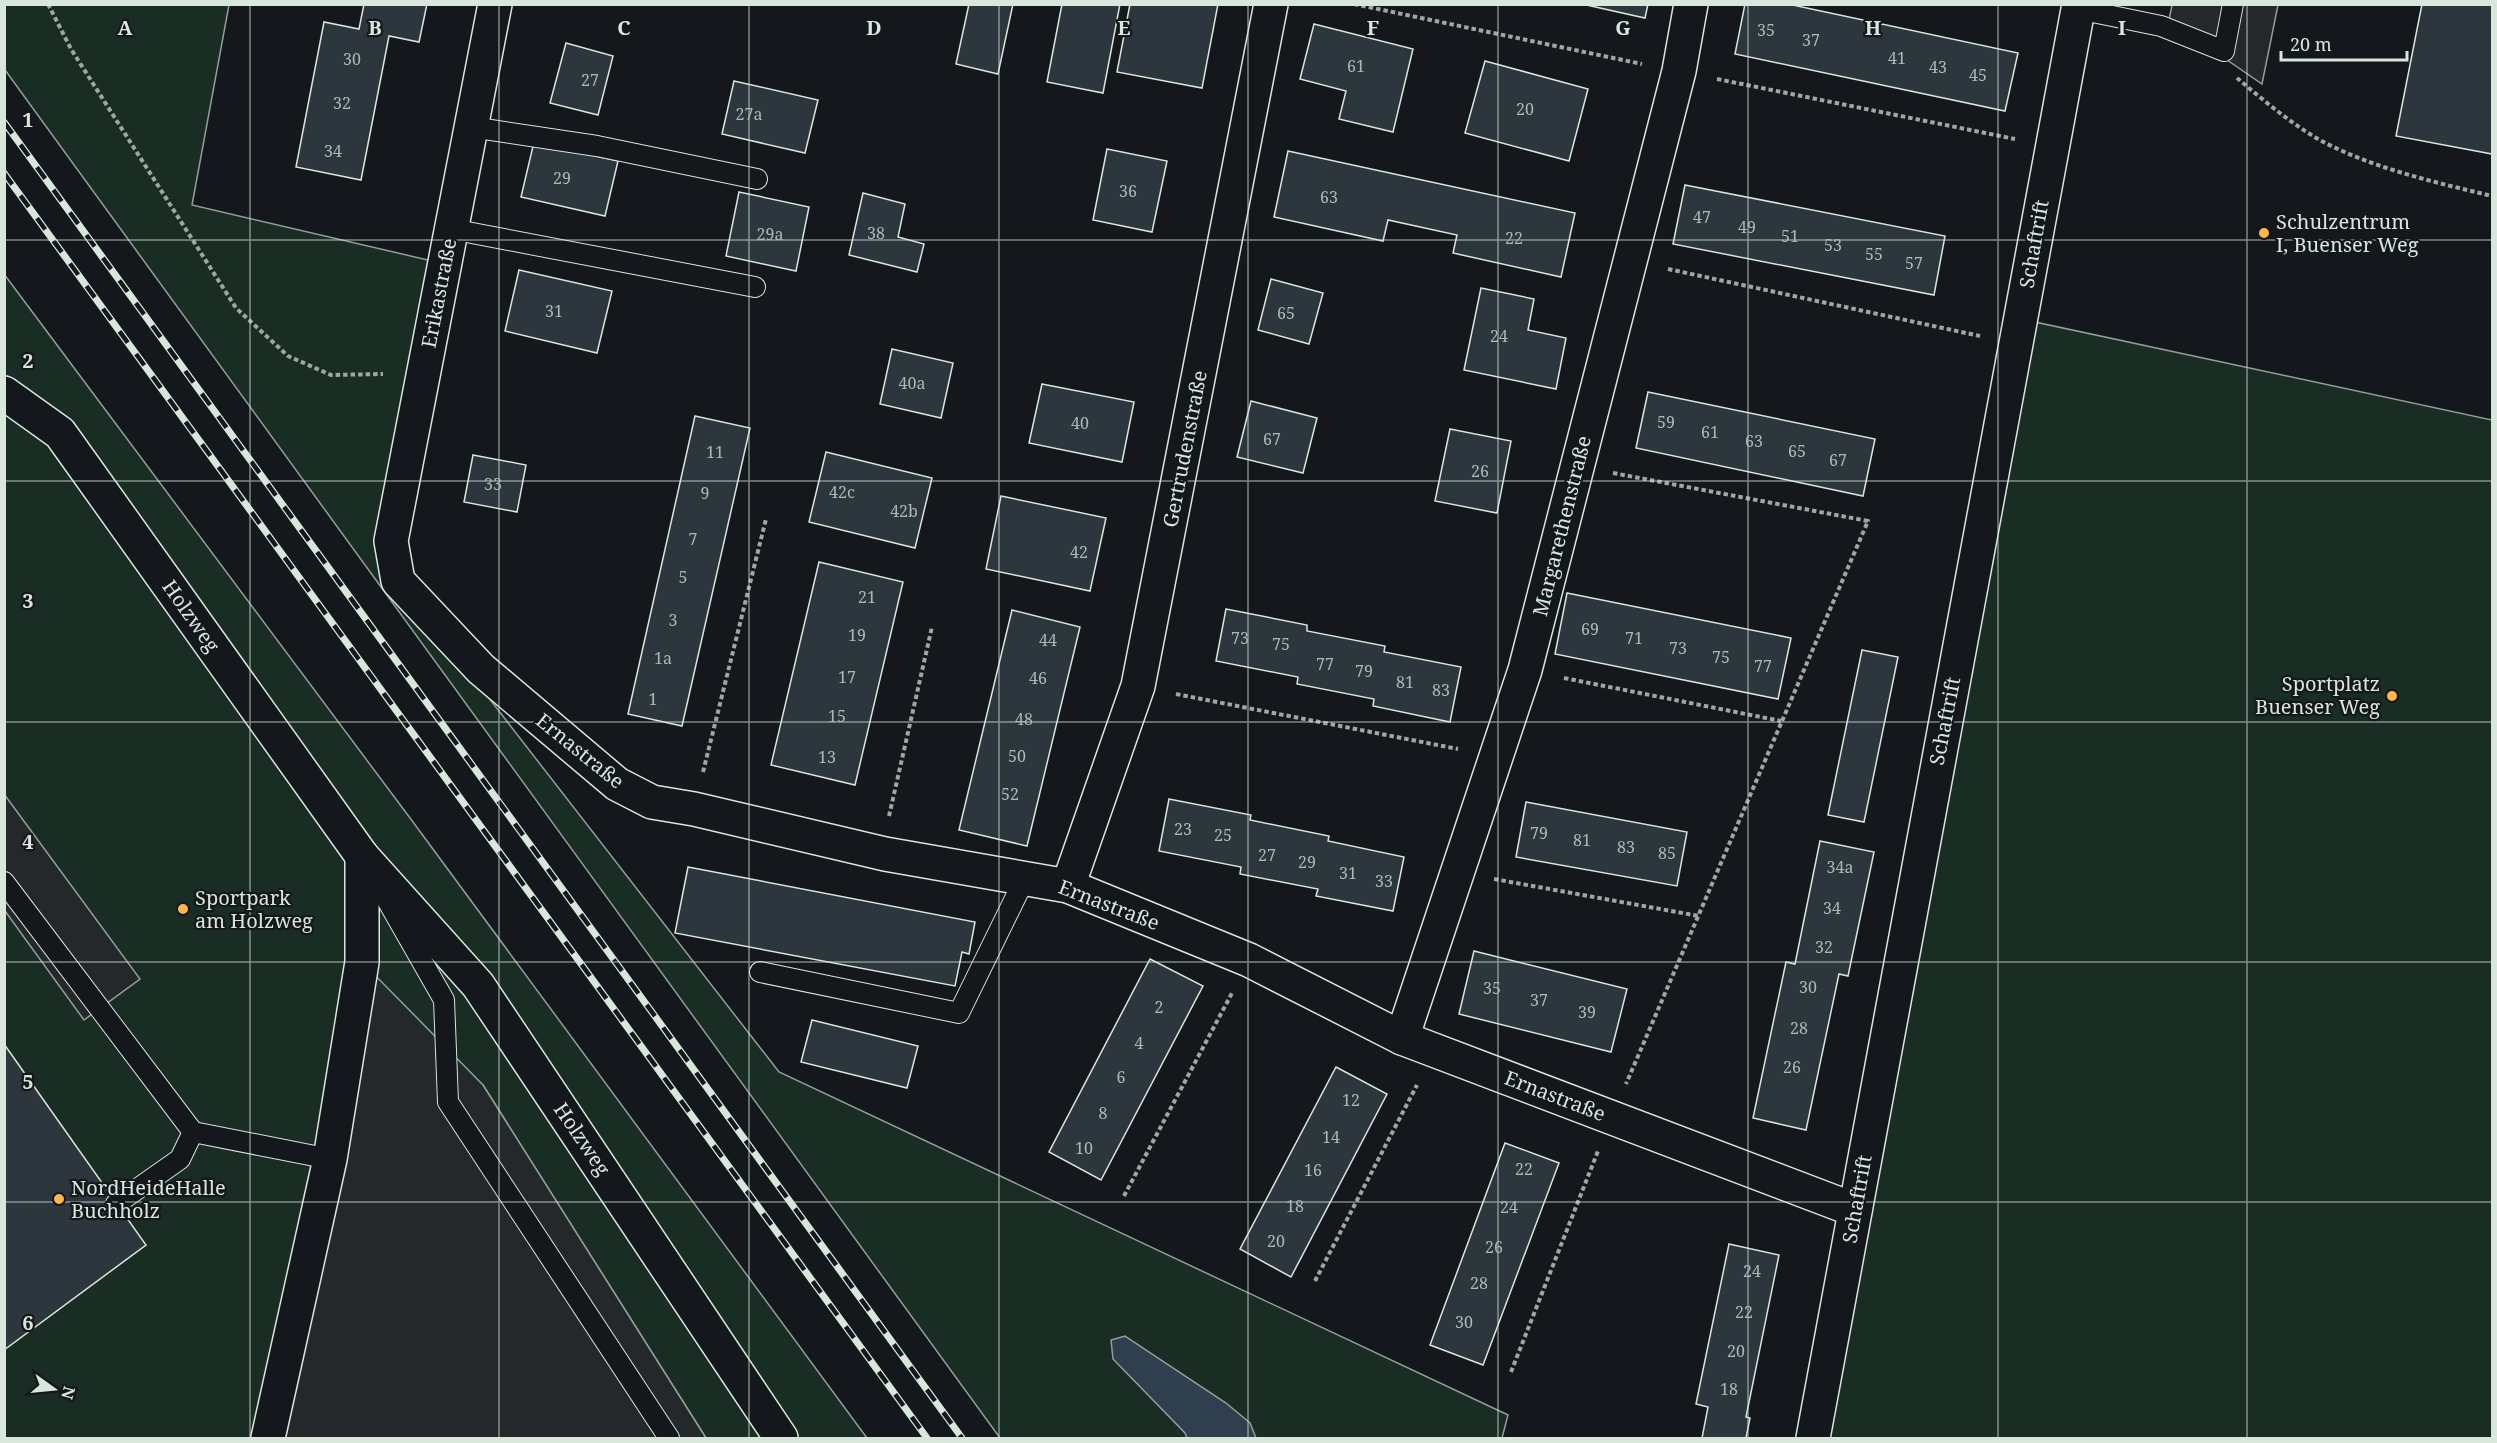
<svg xmlns="http://www.w3.org/2000/svg" width="2497" height="1443" font-family="'Noto Serif',serif">
<style>
.green{fill:#1a2d24;stroke:#939e99;stroke-width:1.5}
.parking{fill:#24282b;stroke:#939e99;stroke-width:1.5}
.water{fill:#2f3f4d;stroke:#939e99;stroke-width:1.5}
.building{fill:#2c363c;stroke:#d8e6dc;stroke-width:1.5}
.lines{fill:none;stroke-linecap:round;stroke-linejoin:round}
.lane-casing{stroke:#d8e6dc;stroke-width:22}
.street-casing{stroke:#d8e6dc;stroke-width:36}
.path{stroke:#9da8a2;stroke-width:4;stroke-dasharray:4.5 3;stroke-linecap:butt}
.lane{stroke:#14181c;stroke-width:20}
.street{stroke:#14181c;stroke-width:33}
.rail-casing{stroke:#d8e6dc;stroke-width:7}
.rail{stroke:#14181c;stroke-width:4.5;stroke-dasharray:14;stroke-linecap:butt}
.grid{fill:none;stroke:#d8e6dc;stroke-width:1.5;stroke-opacity:0.55}
.poi-dot{fill:#ffb74d;stroke:#14181c;stroke-width:2}
.labels{text-anchor:middle;stroke-width:4.5;stroke-linejoin:round;paint-order:stroke}
.number-label{font-size:16px;fill:#adbab4}
.poi-label{font-size:20px;fill:#d8e6dc;stroke:#14181c;text-anchor:start}
.street-label{font-size:20px;fill:#d8e6dc;stroke:#14181c}
.grid-label{font-size:20px;text-anchor:middle;font-weight:bold;fill:#d8e6dc;stroke:#14181c;stroke-width:4.5;stroke-linejoin:round;paint-order:stroke}
</style>
<rect width="100%" height="100%" fill="#14181c"/>
<!-- green -->
<g class="green">
<polygon points="4,5 229,5 192,205 445,264 398,581 779,1072 1508,1415 1502,1438 1000,1438 5,70"/>
<polygon points="4,274 413,822 867,1438 706,1438 483,1085 268,1438 5,1438 5,393 60,433 74,423 5,375"/>
<polygon points="2021,319 2492,420 2492,1438 1813,1438"/>
</g>
<!-- parking -->
<g class="parking">
<polygon points="2172,5 2278,5 2262,84 2169,20"/>
<polygon points="4,794 140,979 84,1020 5,911"/>
<polygon points="362,962 483,1085 706,1438 268,1438"/>
</g>
<!-- water -->
<polygon class="water" points="1125,1336 1226,1403 1250,1423 1256,1438 1187,1438 1185,1433 1113,1359 1111,1340"/>
<!-- building -->
<g class="building">
<polygon points="364,4 427,4 419,42 389,36 361,180 296,167 324,22 359,29"/>
<polygon points="969,4 1013,4 998,74 956,64"/>
<polygon points="1062,4 1120,4 1103,93 1047,82"/>
<polygon points="1130,4 1218,4 1202,88 1117,72"/>
<polygon points="1582,4 1648,4 1645,18"/>
<polygon points="1745,4 1788,4 2018,53 2005,111 1735,54"/>
<polygon points="2422,4 2492,4 2492,154 2396,136"/>
<polygon points="1314,24 1413,49 1393,132 1339,119 1346,91 1300,79"/>
<polygon points="566,43 613,56 598,115 550,103"/>
<polygon points="1485,61 1588,89 1569,161 1465,133"/>
<polygon points="734,81 818,100 805,153 722,134"/>
<polygon points="534,142 618,161 605,216 521,197"/>
<polygon points="1107,149 1167,161 1152,232 1093,220"/>
<polygon points="1288,151 1575,213 1561,277 1453,253 1457,235 1388,220 1383,241 1274,217"/>
<polygon points="1685,185 1945,236 1934,295 1673,244"/>
<polygon points="739,192 809,207 796,271 726,256"/>
<polygon points="863,193 905,204 898,237 924,244 917,272 849,255"/>
<polygon points="519,270 612,291 597,353 505,331"/>
<polygon points="1271,279 1323,293 1309,344 1258,330"/>
<polygon points="1481,288 1534,299 1528,330 1566,338 1556,389 1464,370"/>
<polygon points="892,349 953,363 941,418 880,404"/>
<polygon points="1042,384 1134,402 1122,462 1029,443"/>
<polygon points="1648,392 1875,439 1863,496 1636,448"/>
<polygon points="1251,401 1317,418 1303,473 1237,457"/>
<polygon points="695,416 750,428 682,726 628,714"/>
<polygon points="1450,429 1511,441 1497,513 1435,501"/>
<polygon points="826,452 932,478 915,548 809,522"/>
<polygon points="473,455 526,465 517,512 464,502"/>
<polygon points="1001,496 1106,518 1090,591 986,569"/>
<polygon points="819,562 903,582 855,785 771,765"/>
<polygon points="1567,593 1791,638 1778,699 1555,654"/>
<polygon points="1226,609 1307,625 1307,631 1385,646 1384,652 1461,667 1450,722 1373,706 1374,699 1297,684 1298,677 1216,661"/>
<polygon points="1012,610 1080,627 1027,846 959,830"/>
<polygon points="1862,650 1898,657 1864,822 1828,815"/>
<polygon points="1169,799 1251,815 1250,820 1329,836 1328,841 1404,857 1393,911 1316,896 1318,889 1240,874 1241,867 1159,851"/>
<polygon points="1526,802 1687,832 1677,886 1516,857"/>
<polygon points="1820,841 1874,852 1848,976 1839,974 1806,1130 1753,1118 1786,962 1795,964"/>
<polygon points="688,867 975,922 969,954 962,952 955,986 675,933"/>
<polygon points="1474,951 1627,989 1611,1052 1459,1014"/>
<polygon points="1150,959 1203,986 1101,1180 1049,1152"/>
<polygon points="812,1020 918,1046 907,1088 801,1062"/>
<polygon points="4,1044 146,1245 4,1350"/>
<polygon points="1336,1067 1387,1094 1291,1277 1240,1249"/>
<polygon points="1505,1143 1559,1163 1483,1365 1430,1345"/>
<polygon points="1729,1244 1779,1255 1746,1417 1750,1418 1746,1438 1702,1438 1708,1407 1696,1404"/>
</g>
<g class="lines">
<defs>
<g id="lane">
<polyline points="2078,9 2161,26 2224,51 2233,4"/>
<polyline points="471,127 597,146 757,179"/>
<polyline points="451,229 755,287"/>
<polyline points="4,882 193,1132 330,1159"/>
<polyline points="387,900 444,1000 448,1102 669,1438"/>
<polyline points="760,972 959,1013 1025,878"/>
<polyline points="116,1204 180,1159 193,1132"/>
</g>
<g id="street">
<polyline points="495,4 391,541 398,581 481,669 617,784 652,802 694,809 885,854 1068,886 1249,960 1402,1038 1855,1210"/>
<polyline points="4,393 60,433 362,856 478,985 781,1438"/>
<polyline points="1068,886 1138,686 1271,4"/>
<polyline points="1402,1038 1525,670 1679,71 1691,4"/>
<polyline points="268,1438 330,1159 362,962 362,856"/>
<polyline points="1813,1438 2079,4"/>
</g>
</defs>
<!-- lane casing -->
<use href="#lane" class="lane-casing"/>
<!-- street casing -->
<use href="#street" class="street-casing"/>
<!-- path -->
<g class="path">
<polyline points="48,4 71,49 236,308 288,356 331,375 383,374"/>
<polyline points="1354,4 1642,64"/>
<path d="M2237,78C2262,99 2289,122 2318,139C2371,168 2434,182 2492,196"/>
<polyline points="1717,79 2015,139"/>
<polyline points="1668,269 1980,336"/>
<polyline points="1613,473 1868,521 1626,1084"/>
<polyline points="1564,678 1781,721"/>
<polyline points="1176,694 1458,749"/>
<polyline points="703,772 766,519"/>
<polyline points="889,816 932,627"/>
<polyline points="1494,879 1699,916"/>
<polyline points="1124,1196 1232,993"/>
<polyline points="1315,1281 1417,1085"/>
<polyline points="1511,1372 1598,1151"/>
</g>
<!-- lane -->
<use href="#lane" class="lane"/>
<!-- street -->
<use href="#street" class="street"/>
<defs>
<g id="rail">
<polyline points="4,122 962,1438"/>
<polyline points="4,173 927,1438"/>
</g>
</defs>
<!-- rail casing -->
<use href="#rail" class="rail-casing"/>
<!-- rail -->
<use href="#rail" class="rail"/>
</g>
<!-- grid -->
<path class="grid" d="M250,4V1438M499,4V1438M749,4V1438M999,4V1438M1248,4V1438M1498,4V1438M1748,4V1438M1998,4V1438M2247,4V1438M4,240H2492M4,481H2492M4,722H2492M4,962H2492M4,1202H2492"/>
<!-- markers -->
<g class="poi-dot">
<circle cx="2264" cy="233" r="6"/>
<circle cx="2392" cy="696" r="6"/>
<circle cx="183" cy="909" r="6"/>
<circle cx="59" cy="1199" r="6"/>
</g>
<g class="labels">
<!-- number labels -->
<g class="number-label">
<text x="1766" y="36">35</text>
<text x="1811" y="46">37</text>
<text x="1897" y="64">41</text>
<text x="352" y="65">30</text>
<text x="1356" y="72">61</text>
<text x="1938" y="73">43</text>
<text x="1978" y="81">45</text>
<text x="590" y="86">27</text>
<text x="342" y="109">32</text>
<text x="1525" y="115">20</text>
<text x="749" y="120">27a</text>
<text x="333" y="157">34</text>
<text x="562" y="184">29</text>
<text x="1128" y="197">36</text>
<text x="1329" y="203">63</text>
<text x="1702" y="223">47</text>
<text x="1747" y="233">49</text>
<text x="876" y="239">38</text>
<text x="770" y="240">29a</text>
<text x="1790" y="242">51</text>
<text x="1514" y="244">22</text>
<text x="1833" y="251">53</text>
<text x="1874" y="260">55</text>
<text x="1914" y="269">57</text>
<text x="554" y="317">31</text>
<text x="1286" y="319">65</text>
<text x="1499" y="342">24</text>
<text x="912" y="389">40a</text>
<text x="1666" y="428">59</text>
<text x="1080" y="429">40</text>
<text x="1710" y="438">61</text>
<text x="1272" y="445">67</text>
<text x="1754" y="447">63</text>
<text x="1797" y="457">65</text>
<text x="715" y="458">11</text>
<text x="1838" y="466">67</text>
<text x="1480" y="477">26</text>
<text x="493" y="490">33</text>
<text x="842" y="498">42c</text>
<text x="705" y="499">9</text>
<text x="904" y="517">42b</text>
<text x="693" y="545">7</text>
<text x="1079" y="558">42</text>
<text x="683" y="583">5</text>
<text x="867" y="603">21</text>
<text x="673" y="626">3</text>
<text x="1590" y="635">69</text>
<text x="857" y="641">19</text>
<text x="1240" y="644">73</text>
<text x="1634" y="644">71</text>
<text x="1048" y="646">44</text>
<text x="1281" y="650">75</text>
<text x="1678" y="654">73</text>
<text x="1721" y="663">75</text>
<text x="663" y="664">1a</text>
<text x="1325" y="670">77</text>
<text x="1763" y="672">77</text>
<text x="1364" y="677">79</text>
<text x="847" y="683">17</text>
<text x="1038" y="684">46</text>
<text x="1405" y="688">81</text>
<text x="1441" y="696">83</text>
<text x="653" y="705">1</text>
<text x="837" y="722">15</text>
<text x="1024" y="725">48</text>
<text x="1017" y="762">50</text>
<text x="827" y="763">13</text>
<text x="1010" y="800">52</text>
<text x="1183" y="835">23</text>
<text x="1539" y="839">79</text>
<text x="1223" y="841">25</text>
<text x="1582" y="846">81</text>
<text x="1626" y="853">83</text>
<text x="1667" y="859">85</text>
<text x="1267" y="861">27</text>
<text x="1307" y="868">29</text>
<text x="1840" y="873">34a</text>
<text x="1348" y="879">31</text>
<text x="1384" y="887">33</text>
<text x="1832" y="914">34</text>
<text x="1824" y="953">32</text>
<text x="1808" y="993">30</text>
<text x="1492" y="994">35</text>
<text x="1539" y="1006">37</text>
<text x="1159" y="1013">2</text>
<text x="1587" y="1018">39</text>
<text x="1799" y="1034">28</text>
<text x="1139" y="1049">4</text>
<text x="1792" y="1073">26</text>
<text x="1121" y="1083">6</text>
<text x="1351" y="1106">12</text>
<text x="1103" y="1119">8</text>
<text x="1331" y="1143">14</text>
<text x="1084" y="1154">10</text>
<text x="1524" y="1175">22</text>
<text x="1313" y="1176">16</text>
<text x="1295" y="1212">18</text>
<text x="1509" y="1213">24</text>
<text x="1276" y="1247">20</text>
<text x="1494" y="1253">26</text>
<text x="1752" y="1277">24</text>
<text x="1479" y="1289">28</text>
<text x="1744" y="1318">22</text>
<text x="1464" y="1328">30</text>
<text x="1736" y="1357">20</text>
<text x="1729" y="1395">18</text>
</g>
<!-- poi labels -->
<g class="poi-label">
<text x="2276" y="229">Schulzentrum<tspan x="2276" dy="23">I, Buenser Weg</tspan></text>
<text x="2380" y="691" text-anchor="end">Sportplatz<tspan x="2380" dy="23">Buenser Weg</tspan></text>
<text x="195" y="905">Sportpark<tspan x="195" dy="23">am Holzweg</tspan></text>
<text x="71" y="1195">NordHeideHalle<tspan x="71" dy="23">Buchholz</tspan></text>
</g>
<!-- street labels -->
<g class="street-label">
<text transform="translate(2034 244) rotate(-80)" y="7">Schaftrift</text>
<text transform="translate(439 293) rotate(-79)" y="7">Erikastraße</text>
<text transform="translate(1185 449) rotate(-79)" y="7">Gertrudenstraße</text>
<text transform="translate(1562 526) rotate(-76)" y="7">Margarethenstraße</text>
<text transform="translate(191 616) rotate(55)" y="7">Holzweg</text>
<text transform="translate(1945 721) rotate(-79)" y="7">Schaftrift</text>
<text transform="translate(580 751) rotate(39)" y="7">Ernastraße</text>
<text transform="translate(1109 905) rotate(21)" y="7">Ernastraße</text>
<text transform="translate(1555 1096) rotate(21)" y="7">Ernastraße</text>
<text transform="translate(582 1139) rotate(56)" y="7">Holzweg</text>
<text transform="translate(1857 1199) rotate(-80)" y="7">Schaftrift</text>
</g>
</g>
<g class="grid-label">
<text x="125" y="35">A</text>
<text x="375" y="35">B</text>
<text x="624" y="35">C</text>
<text x="874" y="35">D</text>
<text x="1124" y="35">E</text>
<text x="1373" y="35">F</text>
<text x="1623" y="35">G</text>
<text x="1873" y="35">H</text>
<text x="2122" y="35">I</text>
<text x="28" y="127">1</text>
<text x="28" y="368">2</text>
<text x="28" y="608">3</text>
<text x="28" y="849">4</text>
<text x="28" y="1089">5</text>
<text x="28" y="1330">6</text>
</g>
<!-- border -->
<rect width="2497" height="1443" fill="none" stroke="#d8e6dc" stroke-width="12"/>
<!-- north arrow -->
<g transform="translate(54 1389) rotate(105)" stroke="#14181c" stroke-width="4.5" paint-order="stroke">
<path d="M0-4.5L10 22L0 15L-10 22Z" fill="#d8e6dc"/>
<text y="-9" font-size="16" font-weight="bold" text-anchor="middle" fill="#d8e6dc">N</text>
</g>
<!-- scale -->
<path d="M2281 51v9h126v-9" fill="none" stroke="#d8e6dc" stroke-width="3"/>
<text x="2290" y="51" font-size="18" fill="#d8e6dc" stroke="#14181c" stroke-width="4.5" paint-order="stroke">20 m</text>
</svg>
